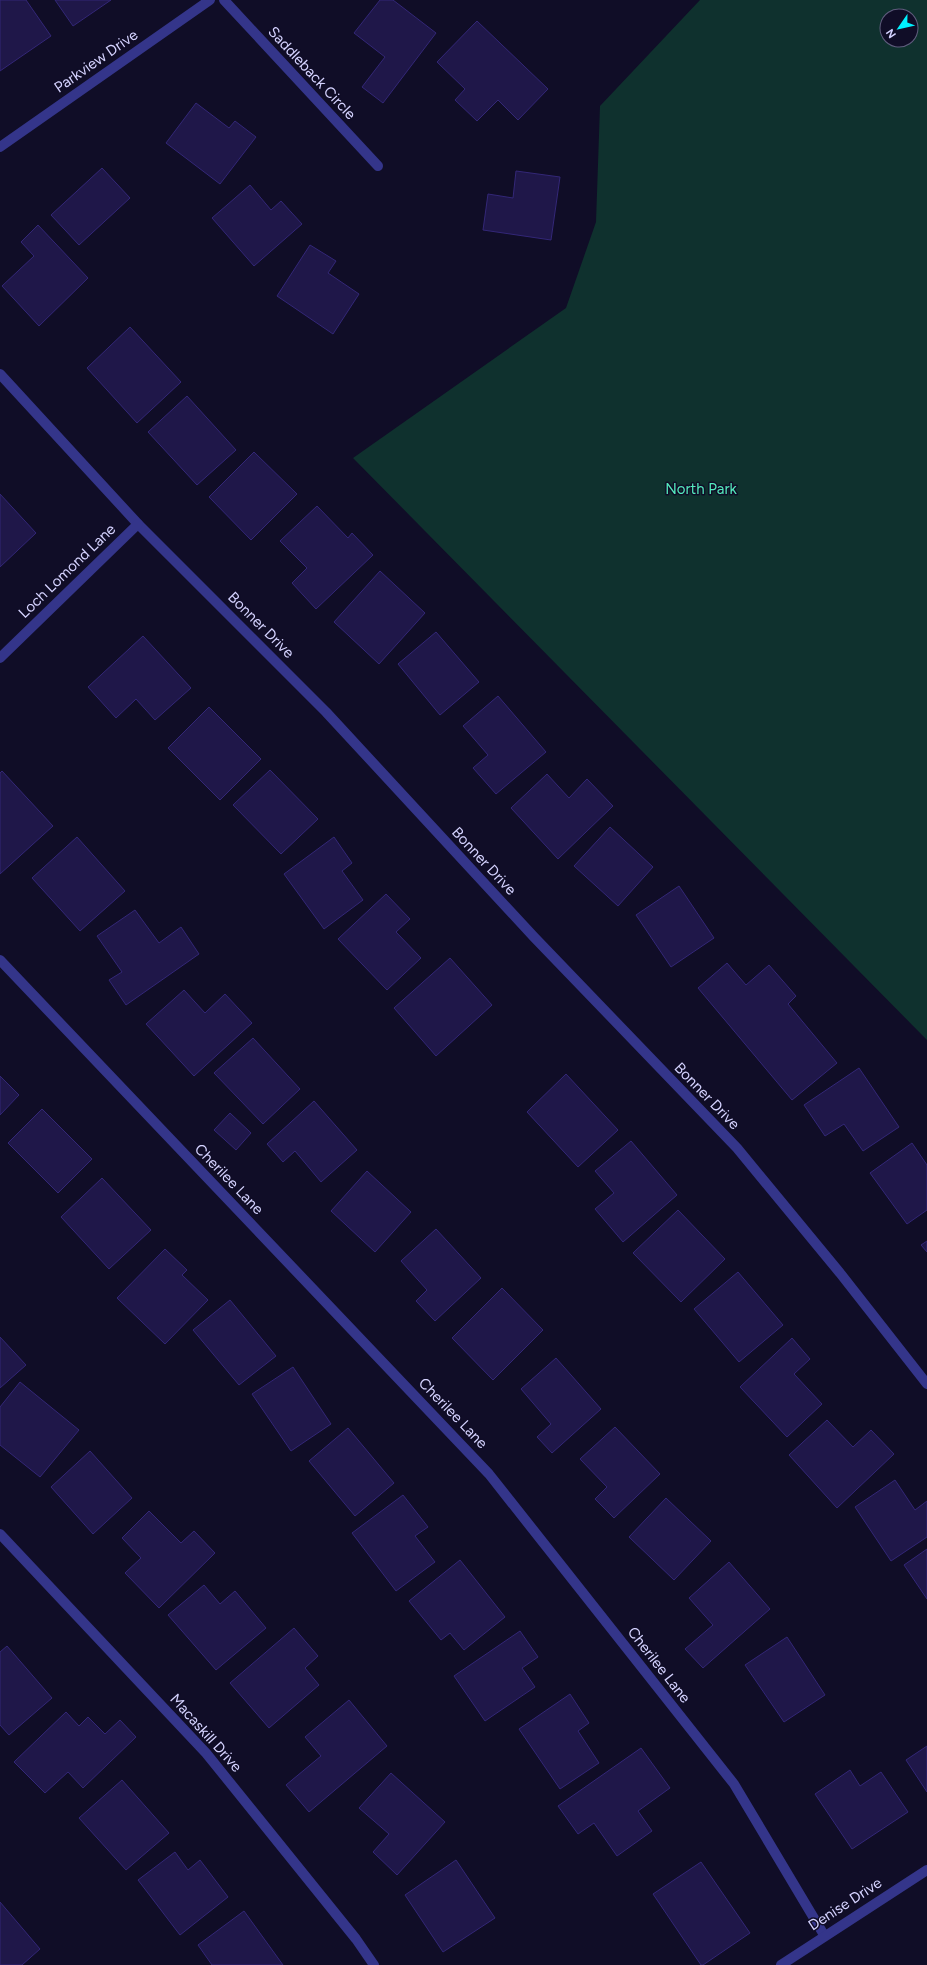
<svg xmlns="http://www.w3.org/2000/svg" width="927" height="1965" font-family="Figtree,sans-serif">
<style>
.green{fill:#0f312e;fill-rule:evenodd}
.building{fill:#1f1749;stroke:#332777}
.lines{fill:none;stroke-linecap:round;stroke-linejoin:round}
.street{stroke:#34358a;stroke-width:10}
.labels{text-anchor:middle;stroke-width:3;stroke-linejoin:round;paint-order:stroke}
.street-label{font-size:15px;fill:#d5d3ff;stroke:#100d27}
.park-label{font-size:15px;fill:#54eabd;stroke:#100d27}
</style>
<rect width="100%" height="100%" fill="#100d27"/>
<!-- green -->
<path class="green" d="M700,0H927V1040L353,458L566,308L596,222L600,106ZM887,16H911V40H887Z"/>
<!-- building -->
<g class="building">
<polygon points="0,0 26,0 51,36 0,71"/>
<polygon points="55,0 111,0 73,26"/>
<polygon points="380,0 393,0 436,33 383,103 362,87 385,57 354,33"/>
<polygon points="477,21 548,89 518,120 498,100 477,121 455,100 465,89 437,62"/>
<polygon points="196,103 229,128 235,121 256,137 220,184 166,143"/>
<polygon points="102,168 130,198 79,245 51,215"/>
<polygon points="516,171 560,177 551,240 483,230 488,194 513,198"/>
<polygon points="250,185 271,210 281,201 302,224 254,266 212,218"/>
<polygon points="38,225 88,278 39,326 2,286 34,256 21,242"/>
<polygon points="310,245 336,261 328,273 359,294 333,334 277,296"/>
<polygon points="130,327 181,382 137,423 87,368"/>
<polygon points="187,396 236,450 197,485 148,432"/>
<polygon points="254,452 297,494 251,540 209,497"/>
<polygon points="0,494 36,533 0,567"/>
<polygon points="317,506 348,538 352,533 373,555 316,609 292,583 307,568 280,541"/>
<polygon points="380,571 425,613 379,664 334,622"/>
<polygon points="436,632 479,682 440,715 398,664"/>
<polygon points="143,636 191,688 155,720 136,699 116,718 88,687"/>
<polygon points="498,696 546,752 496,794 473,768 488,755 463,726"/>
<polygon points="209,707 261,759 220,800 168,748"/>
<polygon points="270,770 318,819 281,854 233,805"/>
<polygon points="2,771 53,826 0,874 0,773"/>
<polygon points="547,774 569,798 587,779 613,806 558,859 511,808"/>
<polygon points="610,827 653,867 618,906 574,866"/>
<polygon points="77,837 125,891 80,931 32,878"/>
<polygon points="334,837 352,863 342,871 363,900 324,929 284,874"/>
<polygon points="679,886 714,938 671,967 636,915"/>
<polygon points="386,894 410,919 396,932 421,958 387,990 338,939"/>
<polygon points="135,910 159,943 181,927 199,954 126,1005 109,980 122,972 97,936"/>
<polygon points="450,958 492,1005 436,1056 394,1008"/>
<polygon points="727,963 746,985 769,965 796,996 788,1004 837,1063 792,1100 698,988"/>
<polygon points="184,990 205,1013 225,994 252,1023 194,1076 146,1024"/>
<polygon points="253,1038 300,1089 263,1124 214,1073"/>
<polygon points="859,1068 899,1127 863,1151 844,1124 825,1136 804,1105"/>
<polygon points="566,1074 618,1130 578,1167 527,1112"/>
<polygon points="0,1076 19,1095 0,1115"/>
<polygon points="314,1101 357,1150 321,1182 295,1151 283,1162 267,1144"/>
<polygon points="42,1109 92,1159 58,1193 8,1143"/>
<polygon points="230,1113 251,1133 236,1150 214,1130"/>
<polygon points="631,1141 677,1195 623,1242 595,1209 614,1193 595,1171"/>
<polygon points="912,1143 927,1165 927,1210 907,1224 870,1173"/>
<polygon points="367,1171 411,1212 375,1252 331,1211"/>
<polygon points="102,1178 151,1230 109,1269 61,1217"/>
<polygon points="678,1210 725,1259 681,1302 633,1253"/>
<polygon points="436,1229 481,1278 435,1321 416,1301 427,1290 401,1261"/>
<polygon points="927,1241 927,1252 921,1245"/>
<polygon points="165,1249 187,1270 182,1275 208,1300 165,1344 117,1298"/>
<polygon points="738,1272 783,1325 739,1362 694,1309"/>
<polygon points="502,1288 543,1330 493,1380 452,1338"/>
<polygon points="230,1300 276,1356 239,1385 193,1330"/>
<polygon points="0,1337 26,1365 0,1388"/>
<polygon points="792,1338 810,1359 794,1374 822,1404 787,1437 740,1387"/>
<polygon points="556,1358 601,1409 552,1453 537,1437 551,1424 521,1389"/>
<polygon points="293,1367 331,1424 291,1451 252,1394"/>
<polygon points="20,1382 79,1430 40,1477 0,1445 0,1407"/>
<polygon points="827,1420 853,1447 871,1430 894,1454 837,1508 789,1455"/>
<polygon points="615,1427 660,1474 614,1518 595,1499 607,1487 580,1459"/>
<polygon points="348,1428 394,1483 355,1516 309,1461"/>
<polygon points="90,1451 132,1498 93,1534 51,1487"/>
<polygon points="895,1480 915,1510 927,1501 927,1537 891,1561 855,1507"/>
<polygon points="403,1495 428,1527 415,1536 435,1562 396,1591 352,1533"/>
<polygon points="666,1498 711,1541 674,1580 629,1537"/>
<polygon points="149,1511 181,1543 194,1531 215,1553 159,1608 125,1573 141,1558 122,1538"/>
<polygon points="927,1549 927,1599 904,1565"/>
<polygon points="460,1560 505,1617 464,1650 450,1633 441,1640 409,1601"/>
<polygon points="729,1562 770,1609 703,1668 685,1649 713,1625 689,1598"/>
<polygon points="204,1585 220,1604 235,1591 266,1628 216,1670 168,1615"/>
<polygon points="294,1628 318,1656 305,1668 319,1685 269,1728 230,1683"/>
<polygon points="520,1631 538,1657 522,1668 535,1687 485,1721 454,1676"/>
<polygon points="787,1637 825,1695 784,1722 745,1665"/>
<polygon points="7,1646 52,1698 9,1735 0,1725 0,1652"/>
<polygon points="570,1694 589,1723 578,1731 599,1763 560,1789 519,1729"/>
<polygon points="349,1700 387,1746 309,1812 286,1785 321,1756 305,1737"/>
<polygon points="66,1712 79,1726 88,1717 105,1734 120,1720 136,1737 83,1788 68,1772 45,1793 14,1762"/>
<polygon points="927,1746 927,1792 906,1760"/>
<polygon points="641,1748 670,1788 638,1811 652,1831 617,1856 594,1823 578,1834 558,1806"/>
<polygon points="850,1770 860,1786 881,1772 908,1812 852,1849 815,1794"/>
<polygon points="391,1773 445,1822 397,1875 373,1852 389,1834 359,1808"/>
<polygon points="122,1780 169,1833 126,1870 79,1818"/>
<polygon points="175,1852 188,1870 200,1860 228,1897 180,1935 138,1880"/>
<polygon points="456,1860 495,1918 443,1952 405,1895"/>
<polygon points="701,1862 750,1933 703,1965 701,1965 653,1894"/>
<polygon points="0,1902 40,1949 22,1965 0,1965"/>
<polygon points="244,1911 283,1965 212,1965 198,1945"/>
</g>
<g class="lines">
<!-- street -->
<g class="street">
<polyline points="224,0 378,166"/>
<polyline points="0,147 210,0"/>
<polyline points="0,374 138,524 326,712 534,937 737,1148 840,1273 927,1384"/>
<polyline points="0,658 138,524"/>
<polyline points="0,960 489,1474 734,1784 824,1935"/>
<polyline points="0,1534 206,1753 356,1939 374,1965"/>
<polyline points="781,1965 927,1870"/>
</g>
</g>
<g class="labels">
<!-- street labels -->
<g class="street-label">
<text transform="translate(96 61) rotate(-35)" y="5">Parkview Drive</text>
<text transform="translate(312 73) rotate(47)" y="5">Saddleback Circle</text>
<text transform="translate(67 571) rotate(-44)" y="5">Loch Lomond Lane</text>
<text transform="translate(261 625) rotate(45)" y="5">Bonner Drive</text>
<text transform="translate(484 861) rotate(47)" y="5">Bonner Drive</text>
<text transform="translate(707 1096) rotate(46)" y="5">Bonner Drive</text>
<text transform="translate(229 1179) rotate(46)" y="5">Cherilee Lane</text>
<text transform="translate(453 1413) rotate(46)" y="5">Cherilee Lane</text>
<text transform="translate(659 1665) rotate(52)" y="5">Cherilee Lane</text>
<text transform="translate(206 1733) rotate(48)" y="5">Macaskill Drive</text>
<text transform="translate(845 1904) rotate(-33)" y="5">Denise Drive</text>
</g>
<!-- park labels -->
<g class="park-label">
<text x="701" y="494">North Park</text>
</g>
</g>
<!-- north arrow -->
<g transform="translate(899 28) rotate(236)"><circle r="19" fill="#100d27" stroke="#5f5c7d"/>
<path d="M0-3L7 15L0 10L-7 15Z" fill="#00f1fe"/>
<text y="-6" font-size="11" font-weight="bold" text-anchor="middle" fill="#d5d3ff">N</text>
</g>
</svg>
